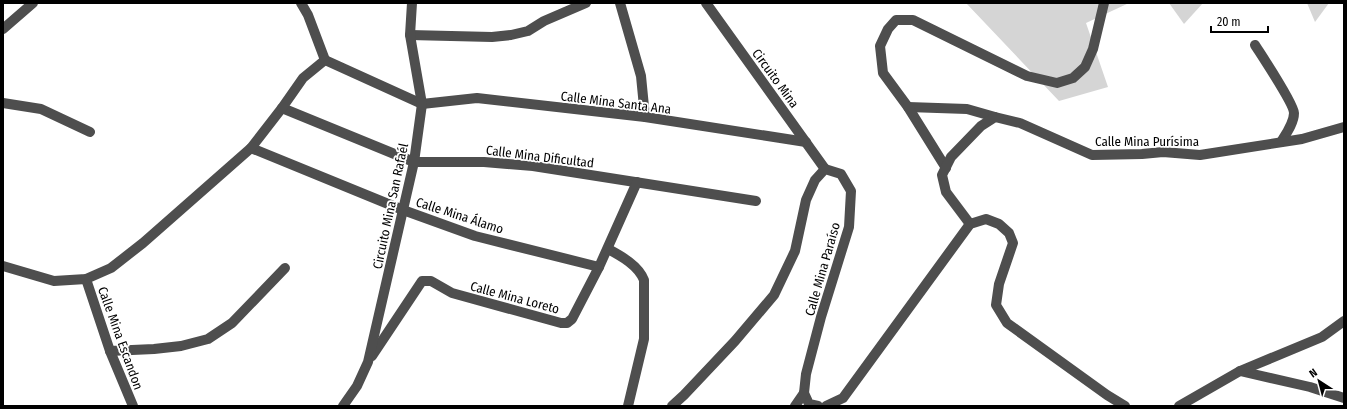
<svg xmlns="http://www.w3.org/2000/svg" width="1347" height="409" font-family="'Fira Sans Condensed',sans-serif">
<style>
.green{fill:#d5d5d5}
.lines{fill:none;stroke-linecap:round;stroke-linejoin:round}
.minor{stroke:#4e4e4e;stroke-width:10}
.labels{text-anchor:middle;stroke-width:3.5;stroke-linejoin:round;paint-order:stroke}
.street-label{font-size:13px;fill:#000;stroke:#fff}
</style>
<rect width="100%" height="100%" fill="#fff"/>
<!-- green -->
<g class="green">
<polygon points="966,3 1129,3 1086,23 1108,87 1059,101"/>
<polygon points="1169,3 1203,3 1184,24"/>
<polygon points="1307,3 1329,3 1315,22"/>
</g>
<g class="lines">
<!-- minor -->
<g class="minor">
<polyline points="301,3 308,15 325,60"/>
<polyline points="620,3 641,76 645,117"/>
<polyline points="706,3 825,169"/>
<polyline points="3,29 33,3"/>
<polyline points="410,35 492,37 511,35 528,31 544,21 586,3"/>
<path d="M1255,45C1262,56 1294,104 1294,113C1294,123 1286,134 1281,142"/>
<polyline points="325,60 422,104 477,98 645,117 806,142"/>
<polyline points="3,103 41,109 90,132"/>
<polyline points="908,107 967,109 995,117"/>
<polyline points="282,108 414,162 484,162 533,166 756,201"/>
<polyline points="251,148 403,210 475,236 599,267"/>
<polyline points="946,168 908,107 883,73 880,46 888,29 896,20 913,20 1027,76 1057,83 1073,78 1085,67 1093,49 1104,3"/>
<polyline points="970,224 946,192 942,175 951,157 981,126 995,117 1020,123 1092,155 1142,154 1163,152 1200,155 1302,139 1344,127"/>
<path d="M608,249C621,256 638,265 644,280V339L628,406"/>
<polyline points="3,266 54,281 86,279 111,268 143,243 251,148 282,108 303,78 325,60"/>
<polyline points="86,279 110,351 133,406"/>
<polyline points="110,351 154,349 181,346 208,339 232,323 285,268"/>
<polyline points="372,356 422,281 431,281 452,293 561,323 567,323 572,319 599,267 637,182"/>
<polyline points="1240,371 1310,387 1344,398"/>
<polyline points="343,406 357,386 368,362 414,162 422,104 410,35 412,3"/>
<polyline points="672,406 684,395 735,341 774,295 795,251 806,200 815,180 825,169 841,174 851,191 849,227 821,317 806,374 804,393 809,404 818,406"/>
<polyline points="795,406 804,393"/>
<polyline points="826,406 843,398 970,224 986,219 999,224 1009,233 1013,243 999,284 996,305 1007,323 1107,395 1125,406"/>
<polyline points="1179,406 1240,371 1322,337 1344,321"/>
</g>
</g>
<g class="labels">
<!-- street labels -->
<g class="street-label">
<text transform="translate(776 78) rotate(54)" y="5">Circuito Mina</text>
<text transform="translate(616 102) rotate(7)" y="5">Calle Mina Santa Ana</text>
<text x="1147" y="146">Calle Mina Purísima</text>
<text transform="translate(540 156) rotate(7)" y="5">Calle Mina Dificultad</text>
<text transform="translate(390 206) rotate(-78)" y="5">Circuito Mina San Rafaél</text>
<text transform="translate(460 215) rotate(18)" y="5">Calle Mina Álamo</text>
<text transform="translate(822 269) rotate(-74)" y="5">Calle Mina Paraíso</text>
<text transform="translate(515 297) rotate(15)" y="5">Calle Mina Loreto</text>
<text transform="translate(121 338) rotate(70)" y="5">Calle Mina Escandon</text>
</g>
</g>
<!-- border -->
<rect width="1347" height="409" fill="none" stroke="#000000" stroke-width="8"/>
<!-- north arrow -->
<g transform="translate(1319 381) rotate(324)" stroke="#ffffff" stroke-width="3" paint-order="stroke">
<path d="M0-3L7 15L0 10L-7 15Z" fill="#000000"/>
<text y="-6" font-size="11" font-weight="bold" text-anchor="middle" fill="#000000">N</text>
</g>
<!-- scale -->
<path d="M1211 26v6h57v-6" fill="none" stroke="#000000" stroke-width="2"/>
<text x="1217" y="26" font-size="12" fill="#000000" stroke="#ffffff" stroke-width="3" paint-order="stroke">20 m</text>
</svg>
